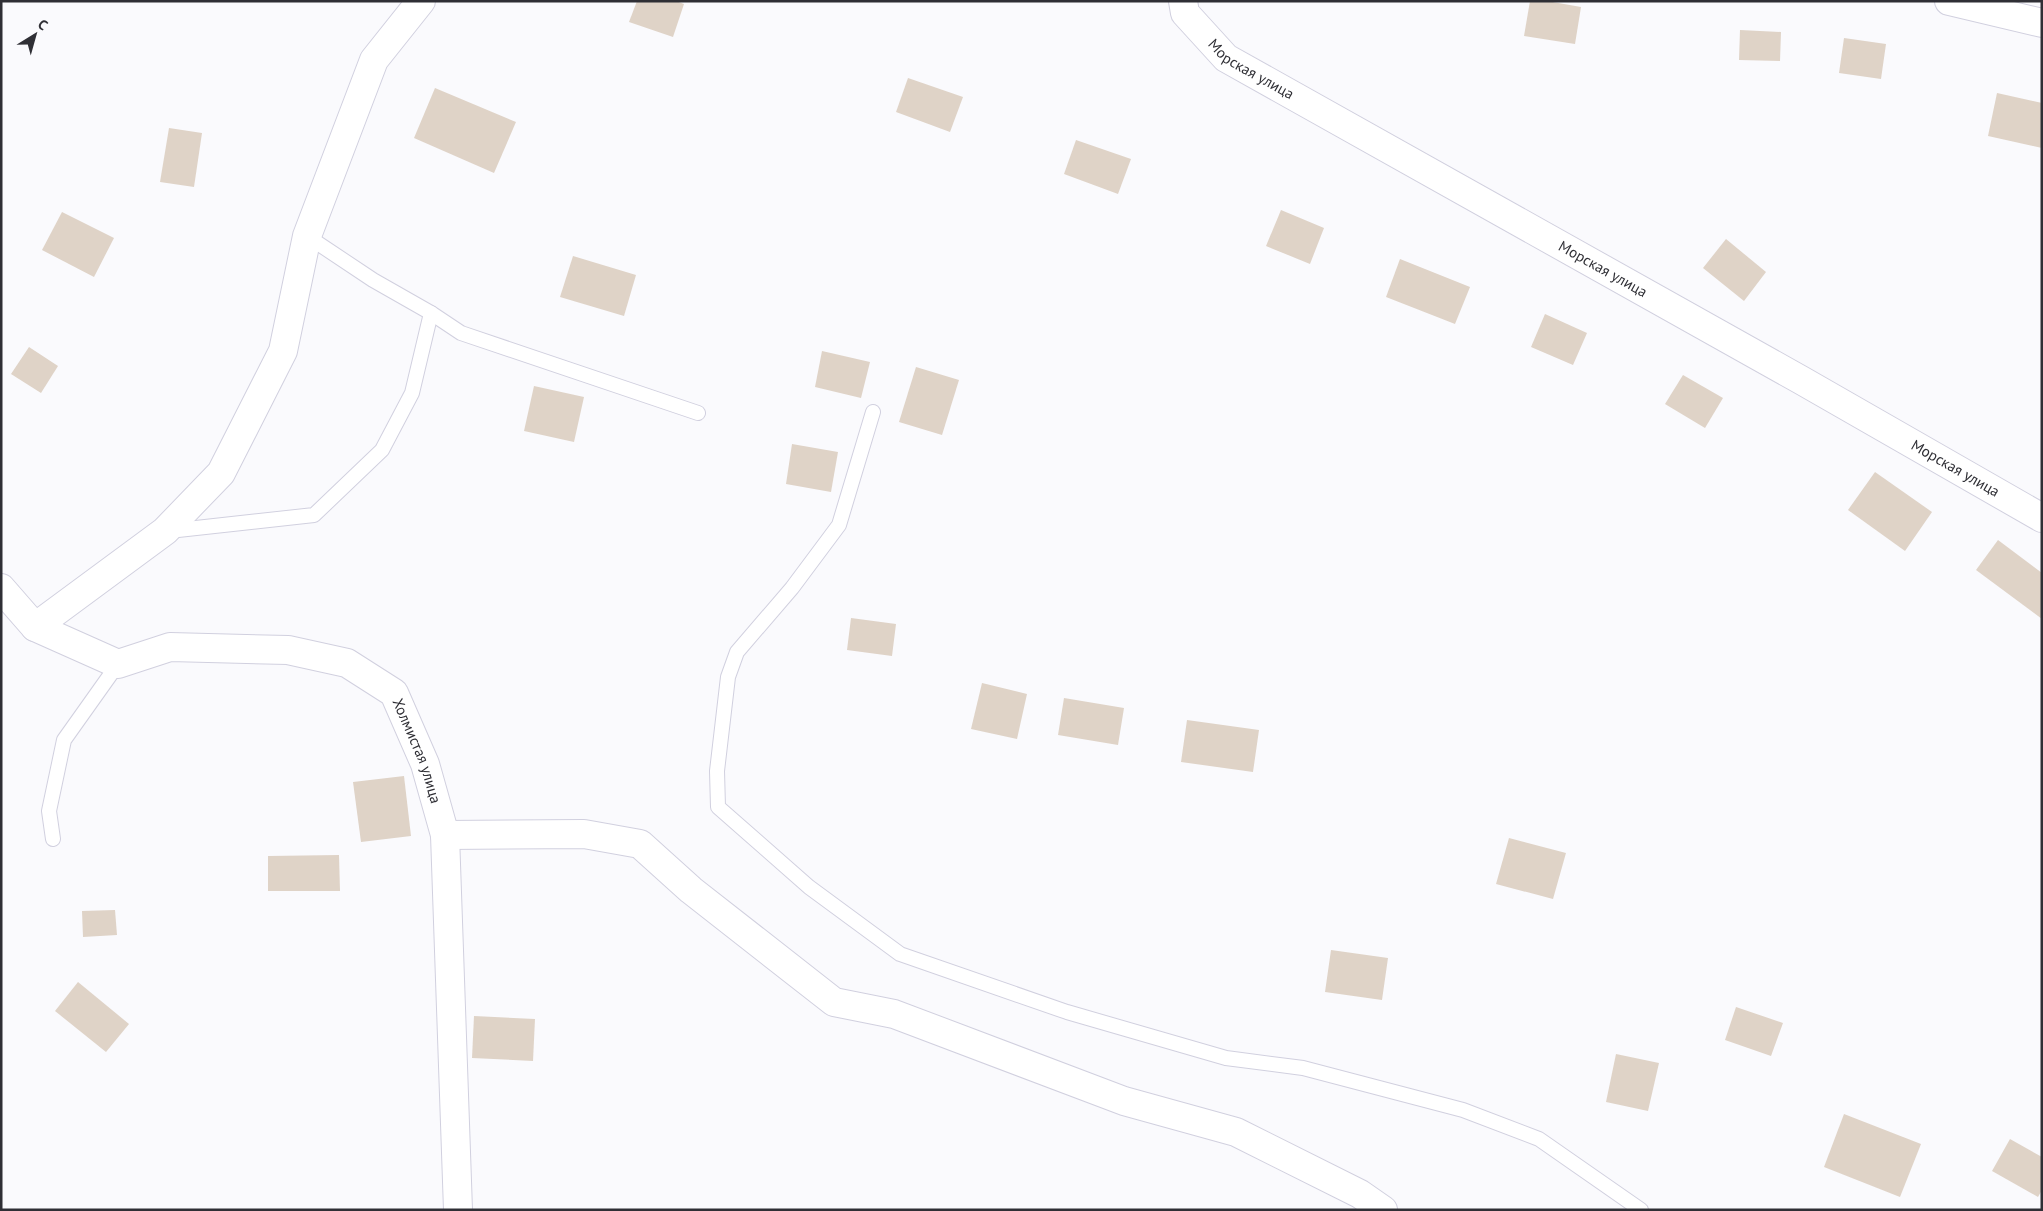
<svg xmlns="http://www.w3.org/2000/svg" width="2043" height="1211" font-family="'PT Sans',sans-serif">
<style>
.building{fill:#dfd3c7}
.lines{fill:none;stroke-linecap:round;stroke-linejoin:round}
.lane-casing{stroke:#d1d0df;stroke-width:16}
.street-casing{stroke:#d1d0df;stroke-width:30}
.lane{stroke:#fff;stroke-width:14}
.street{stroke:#fff;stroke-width:28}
.labels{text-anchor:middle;stroke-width:4;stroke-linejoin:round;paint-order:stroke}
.street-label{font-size:15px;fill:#2f2f35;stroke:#fafafd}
</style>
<rect width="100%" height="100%" fill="#fafafd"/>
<!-- building -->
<g class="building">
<polygon points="637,1 676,1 684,4 673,37 629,22"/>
<polygon points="1530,1 1547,1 1581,7 1575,44 1524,36"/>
<polygon points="1740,30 1781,32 1780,61 1739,60"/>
<polygon points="1844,38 1886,44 1881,79 1839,73"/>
<polygon points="908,78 963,97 950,132 896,112"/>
<polygon points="435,88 516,122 494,173 414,138"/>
<polygon points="1997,93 2042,103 2042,148 1988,136"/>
<polygon points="169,128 202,133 194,187 160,182"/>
<polygon points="1076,140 1131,159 1118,194 1064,174"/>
<polygon points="1281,210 1324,228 1310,264 1266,246"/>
<polygon points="62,212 114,238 94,277 42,250"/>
<polygon points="1726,239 1766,272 1744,301 1703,268"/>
<polygon points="573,256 636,275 624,316 560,297"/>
<polygon points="1400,259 1470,287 1455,324 1386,297"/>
<polygon points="1545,314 1587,333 1573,365 1531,347"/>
<polygon points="29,347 58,366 41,393 11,374"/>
<polygon points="822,351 870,362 861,398 815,387"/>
<polygon points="916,367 959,380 942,435 899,422"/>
<polygon points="1683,375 1723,398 1705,428 1665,404"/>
<polygon points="534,386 584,397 574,442 524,431"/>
<polygon points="792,444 838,452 831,492 786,484"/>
<polygon points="1875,472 1932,512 1905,551 1848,510"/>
<polygon points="1998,540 2042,573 2042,619 1976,570"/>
<polygon points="851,618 896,624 892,656 847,650"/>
<polygon points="982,683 1027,694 1017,739 971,729"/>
<polygon points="1064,698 1124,708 1118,745 1058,735"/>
<polygon points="1187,720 1259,730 1253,772 1181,762"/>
<polygon points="404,776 411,836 361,842 353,782"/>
<polygon points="1509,838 1566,853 1553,899 1496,884"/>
<polygon points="339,855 340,891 268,891 268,856"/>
<polygon points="115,910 117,935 83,937 82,911"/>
<polygon points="1331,950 1388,958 1382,1000 1325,992"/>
<polygon points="78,982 129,1024 106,1052 55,1011"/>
<polygon points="1736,1007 1783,1023 1771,1056 1725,1040"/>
<polygon points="474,1016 535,1019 533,1061 472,1058"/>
<polygon points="1616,1054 1659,1063 1648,1111 1606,1102"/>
<polygon points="1844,1114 1921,1144 1900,1197 1824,1167"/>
<polygon points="2010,1139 2042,1157 2042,1190 2038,1197 1992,1171"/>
</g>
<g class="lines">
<defs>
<g id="lane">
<polyline points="307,236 373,280 431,313 461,333 698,413"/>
<polyline points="873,412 839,525 792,588 737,652 728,677 717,771 718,807 809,887 900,954 1067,1012 1226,1058 1303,1068 1463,1110 1539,1139 1641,1210"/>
<polyline points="169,531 314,515 382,450 412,393 431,313"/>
<polyline points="53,839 49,811 64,740 118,664"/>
</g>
<g id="street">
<path id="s1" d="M1183,1L1185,13L1226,58L1801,380L2042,518"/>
<polyline points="1949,1 2042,23"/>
<path id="s2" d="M1,588L35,627L118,664L170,647L288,650L347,663L394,693L425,764L445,835L458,1210"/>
<polyline points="35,627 165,531 221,473 283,351 307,236 374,60 421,1"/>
<polyline points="445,835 584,834 640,844 691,890 834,1002 894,1014 1124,1101 1236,1132 1360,1194 1383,1210"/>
</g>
</defs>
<!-- lane casing -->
<use href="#lane" class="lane-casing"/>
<!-- street casing -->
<use href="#street" class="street-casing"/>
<!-- lane -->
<use href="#lane" class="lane"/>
<!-- street -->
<use href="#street" class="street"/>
</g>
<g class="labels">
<!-- street labels -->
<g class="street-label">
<text dy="5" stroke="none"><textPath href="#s1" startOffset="100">Морская улица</textPath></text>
<text dy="5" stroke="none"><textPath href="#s1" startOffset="505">Морская улица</textPath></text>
<text dy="5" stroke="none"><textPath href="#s1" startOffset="910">Морская улица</textPath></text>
<text dy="5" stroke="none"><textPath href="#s2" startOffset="494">Холмистая улица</textPath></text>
</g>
</g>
<!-- border -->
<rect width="2043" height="1211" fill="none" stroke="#2f2f35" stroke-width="5"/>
<!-- north arrow -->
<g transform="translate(35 35) rotate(37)" stroke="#fafafd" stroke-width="4" paint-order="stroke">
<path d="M0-4L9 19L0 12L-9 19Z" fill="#2f2f35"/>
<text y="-8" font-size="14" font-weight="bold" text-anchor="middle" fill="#2f2f35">С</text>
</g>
</svg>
